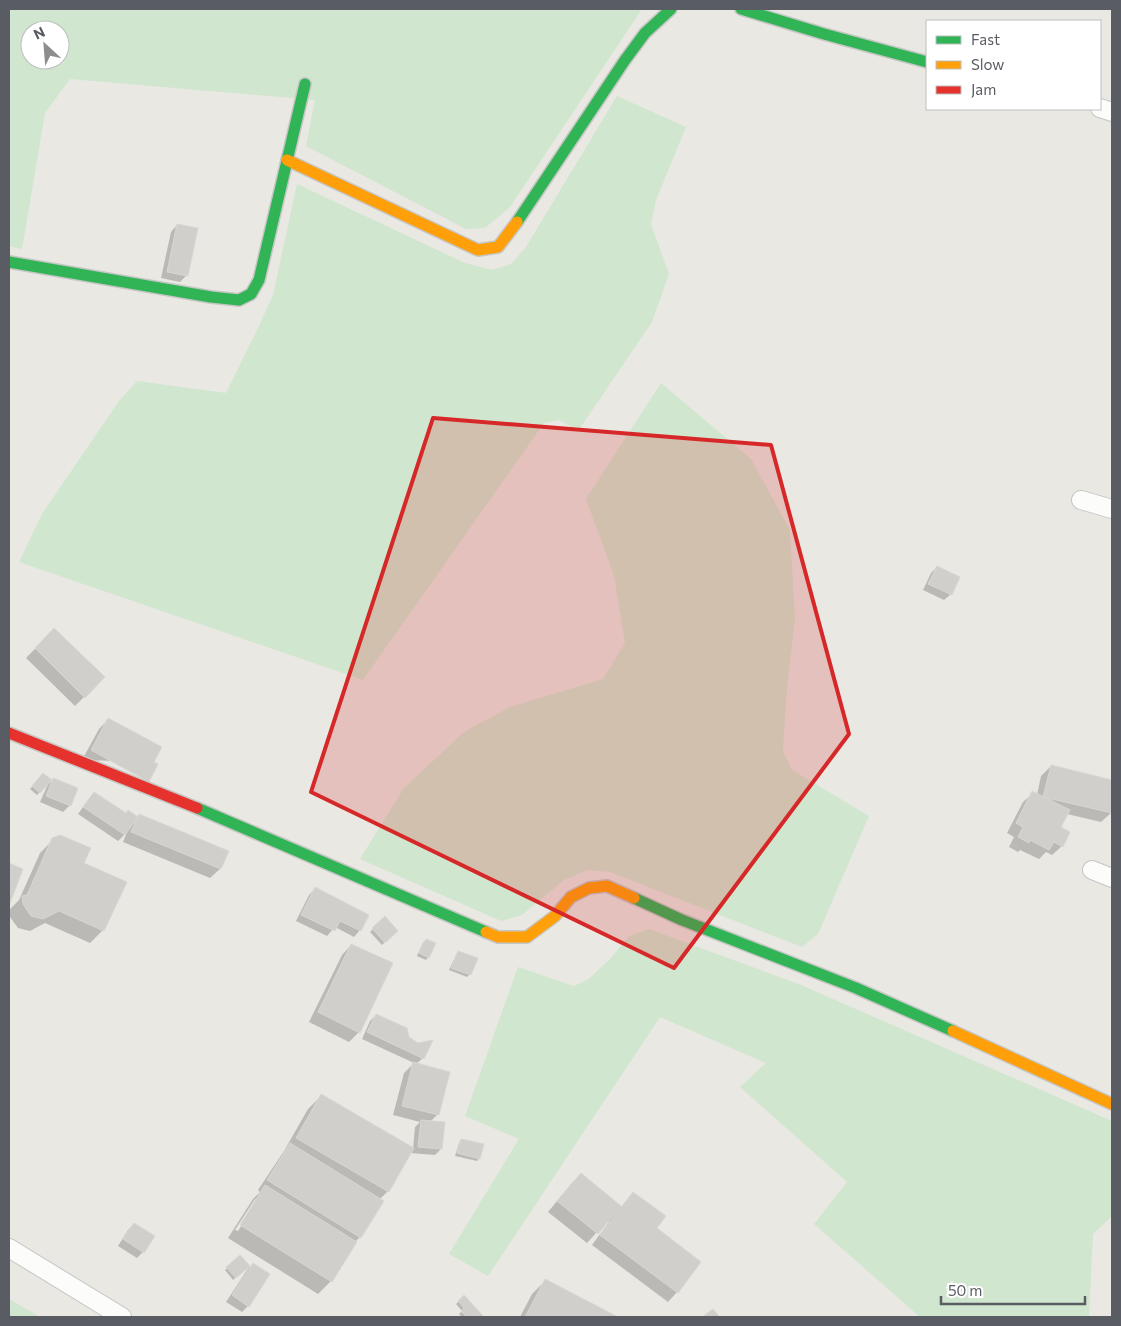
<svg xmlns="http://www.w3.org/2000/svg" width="1121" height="1326" font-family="Commissioner,sans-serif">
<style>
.green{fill:#d0e6cf;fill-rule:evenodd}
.shadow{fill:#0003;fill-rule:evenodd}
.building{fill:#d0cfcc;stroke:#d8d7d2}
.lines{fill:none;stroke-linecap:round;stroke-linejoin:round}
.street-casing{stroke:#c5c5c4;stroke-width:20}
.fast-casing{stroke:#c6c6c5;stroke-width:14}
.slow-casing{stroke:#c6c6c5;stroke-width:14}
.jam-casing{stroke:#c6c6c5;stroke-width:14}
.street{stroke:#fcfcfb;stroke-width:18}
.fast{stroke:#30b455;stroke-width:11}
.slow{stroke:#ff9f0a;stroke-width:11}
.jam{stroke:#e5322d;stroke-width:11}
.marked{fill:#d62828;fill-opacity:0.2;stroke:#d62828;stroke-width:4;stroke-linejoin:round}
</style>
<rect width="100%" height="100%" fill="#e9e8e3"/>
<!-- green -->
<g class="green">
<path d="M9,9H642L510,207L485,228L466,229L306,146L315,100L70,79L45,113L22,249L9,246ZM30,30H60V60H30Z"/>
<polygon points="617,96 686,127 656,200 651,224 669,274 652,322 578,431 559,420 544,423 363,680 19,562 42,514 119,401 137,381 226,393 259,326 273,295 297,184 465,263 492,270 511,264 526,247"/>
<polygon points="661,383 751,459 790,530 795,619 787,688 783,751 792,770 869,816 818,934 802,947 610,872 588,870 564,880 522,915 501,921 360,859 404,788 464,732 510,707 603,679 625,643 614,576 586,499"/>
<polygon points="649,929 801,985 1112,1121 1112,1217 1111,1217 1093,1234 1089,1317 920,1317 814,1224 847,1182 740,1087 766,1063 660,1017 488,1276 449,1254 519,1139 465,1116 518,967 574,986 589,979 612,957 629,936"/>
<polygon points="9,1299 40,1317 9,1317"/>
</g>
<!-- shadow -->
<g class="shadow">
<polygon points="177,225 186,276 180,282 161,278 171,232"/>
<polygon points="937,567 951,594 944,600 923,590 931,573"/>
<polygon points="54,629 104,677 75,706 26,658"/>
<polygon points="109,719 153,762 82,760 99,729"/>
<polygon points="1051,766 1112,781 1112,806 1111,813 1101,822 1067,814 1060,828 1062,846 1052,855 1046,852 1039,859 1020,850 1018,852 1009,847 1014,837 1007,833 1023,802 1033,793 1037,795 1041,776"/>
<polygon points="43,774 51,782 54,779 70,805 63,812 40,802 49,782 37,795 30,789"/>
<polygon points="94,794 125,815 137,818 139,815 227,852 220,869 210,878 123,842 127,832 118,841 78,814 88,800"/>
<polygon points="53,840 82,864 103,930 90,943 45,923 30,931 18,928 10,917 9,910 19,900 40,853"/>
<polygon points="315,889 360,930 354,937 335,927 327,936 296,921 309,895"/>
<polygon points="385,918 397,931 382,945 370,932"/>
<polygon points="426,940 428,957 426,960 417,956 423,943"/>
<polygon points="351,945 359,1032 349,1042 309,1022 342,955"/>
<polygon points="459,952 470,974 467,977 449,970 456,955"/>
<path d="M376,1015L408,1037L423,1058L416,1064L438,1114L430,1122L441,1149L435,1155L410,1153L388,1191L379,1200L360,1237L355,1242L331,1281L318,1294L228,1238L253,1199L260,1192L258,1190L284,1151L308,1109L321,1096L413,1149L415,1127L420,1122L393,1115L404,1073L414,1063L362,1039L370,1021ZM255,1199H258L238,1231L235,1230Z"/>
<polygon points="461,1140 479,1158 477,1161 455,1156 459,1143"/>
<polygon points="581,1174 621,1207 633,1193 655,1229 677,1292 668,1302 592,1245 609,1222 607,1221 587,1243 548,1212 571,1184"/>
<polygon points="134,1224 143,1252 137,1258 118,1246 128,1230"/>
<polygon points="240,1257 248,1266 233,1280 225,1270"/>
<polygon points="253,1265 248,1306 242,1312 226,1302 249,1267"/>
<polygon points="545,1281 615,1317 520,1317 532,1294"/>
<polygon points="464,1297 482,1317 462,1317 459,1314 462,1311 456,1304"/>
</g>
<!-- building -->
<g class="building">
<polygon points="177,224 198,228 188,276 167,272"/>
<polygon points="937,566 960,577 952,595 928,584"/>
<polygon points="54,628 105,677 85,698 35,648"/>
<polygon points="108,718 162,747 154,762 158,764 149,782 91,750"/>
<polygon points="1051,765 1112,780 1112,813 1043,797"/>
<polygon points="43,773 52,780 40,793 32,786"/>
<polygon points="53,778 78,788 71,806 46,796"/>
<polygon points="1032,791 1070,810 1061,827 1070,832 1063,847 1054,842 1049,850 1030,840 1029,843 1018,837 1023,827 1016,823"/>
<polygon points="94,792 126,813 128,810 138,817 125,835 83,807"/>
<polygon points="139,814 229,851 221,869 131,832"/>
<polygon points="60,835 91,848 84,863 127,882 104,931 59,911 43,919 31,916 23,904 22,896 27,895 52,838"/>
<polygon points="9,863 23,869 9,906"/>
<polygon points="315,887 369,915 361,931 340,921 335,931 301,915"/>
<polygon points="385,916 398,931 385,943 372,928"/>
<polygon points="426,939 436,943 429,958 419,953"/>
<polygon points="351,944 393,963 360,1033 318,1012"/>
<polygon points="458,951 478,958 471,975 451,968"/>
<polygon points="376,1014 407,1028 409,1037 418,1043 433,1040 424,1059 367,1032"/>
<polygon points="413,1062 450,1072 439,1115 402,1106"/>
<polygon points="321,1094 414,1148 389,1192 296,1138"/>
<polygon points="421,1120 445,1122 442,1149 418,1147"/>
<polygon points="461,1139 484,1144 480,1159 457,1153"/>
<polygon points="290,1143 384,1201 361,1238 267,1180"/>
<polygon points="581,1173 621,1206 598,1234 557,1201"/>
<polygon points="265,1185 357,1242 332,1282 240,1225"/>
<polygon points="633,1192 666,1216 657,1228 701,1262 678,1293 600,1235"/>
<polygon points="134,1223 155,1236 144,1253 123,1239"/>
<polygon points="240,1255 250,1266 236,1278 226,1267"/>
<polygon points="253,1263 270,1274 249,1307 232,1295"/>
<polygon points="545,1279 618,1317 525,1317"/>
<polygon points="464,1295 484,1317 467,1317 461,1311 464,1308 458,1301"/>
<polygon points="713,1309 720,1317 702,1317"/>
</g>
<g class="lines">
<defs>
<g id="street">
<polyline points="1100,108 1112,112"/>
<polyline points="1081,500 1112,509"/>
<polyline points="1092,870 1112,878"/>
<polyline points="9,1248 122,1317"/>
</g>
<g id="fast">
<polyline points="741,9 824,34 927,62"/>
<polyline points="517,222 625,60 645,33 671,9"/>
<polyline points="9,262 211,297 239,300 251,294 259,280 305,84"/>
<polyline points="197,808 486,932"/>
<polyline points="634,898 682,920 856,988 953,1031"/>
</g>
<g id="slow">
<polyline points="287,160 478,250 498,247 517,222"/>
<polyline points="486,932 498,937 527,937 555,916 571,897 589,888 607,886 634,898"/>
<polyline points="953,1031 1112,1104"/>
</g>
<polyline id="jam" points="9,733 197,808"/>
</defs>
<!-- street casing -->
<use href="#street" class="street-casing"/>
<!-- fast casing -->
<use href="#fast" class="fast-casing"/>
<!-- slow casing -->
<use href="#slow" class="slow-casing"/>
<!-- jam casing -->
<use href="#jam" class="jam-casing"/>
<!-- street -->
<use href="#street" class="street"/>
<!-- fast -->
<use href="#fast" class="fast"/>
<!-- slow -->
<use href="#slow" class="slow"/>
<!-- jam -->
<use href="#jam" class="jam"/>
</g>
<!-- marked area -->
<path class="marked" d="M433,418L771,445L849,734L674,968L311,792Z"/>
<!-- border -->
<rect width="1121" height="1326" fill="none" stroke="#595c62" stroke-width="20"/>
<!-- legend -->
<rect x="926" y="20" width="175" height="90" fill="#ffffff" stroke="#bdbec0"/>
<rect x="936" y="36" width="25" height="8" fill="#30b455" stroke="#bdbec0"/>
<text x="971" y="45" font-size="15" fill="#595c62">Fast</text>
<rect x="936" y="61" width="25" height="8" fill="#ff9f0a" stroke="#bdbec0"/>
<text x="971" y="70" font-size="15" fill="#595c62">Slow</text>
<rect x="936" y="86" width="25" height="8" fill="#e5322d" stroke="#bdbec0"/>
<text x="971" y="95" font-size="15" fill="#595c62">Jam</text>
<!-- north arrow -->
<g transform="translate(45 45) rotate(334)"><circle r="24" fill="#ffffff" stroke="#bdbec0"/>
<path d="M0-4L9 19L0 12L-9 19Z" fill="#8b8d8f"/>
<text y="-8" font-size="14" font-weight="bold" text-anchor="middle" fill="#595c62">N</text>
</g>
<!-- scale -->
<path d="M941 1296v8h144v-8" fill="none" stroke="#595c62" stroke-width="2.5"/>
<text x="948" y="1296" font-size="15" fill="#595c62" stroke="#ffffff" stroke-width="4" paint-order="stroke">50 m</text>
</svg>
